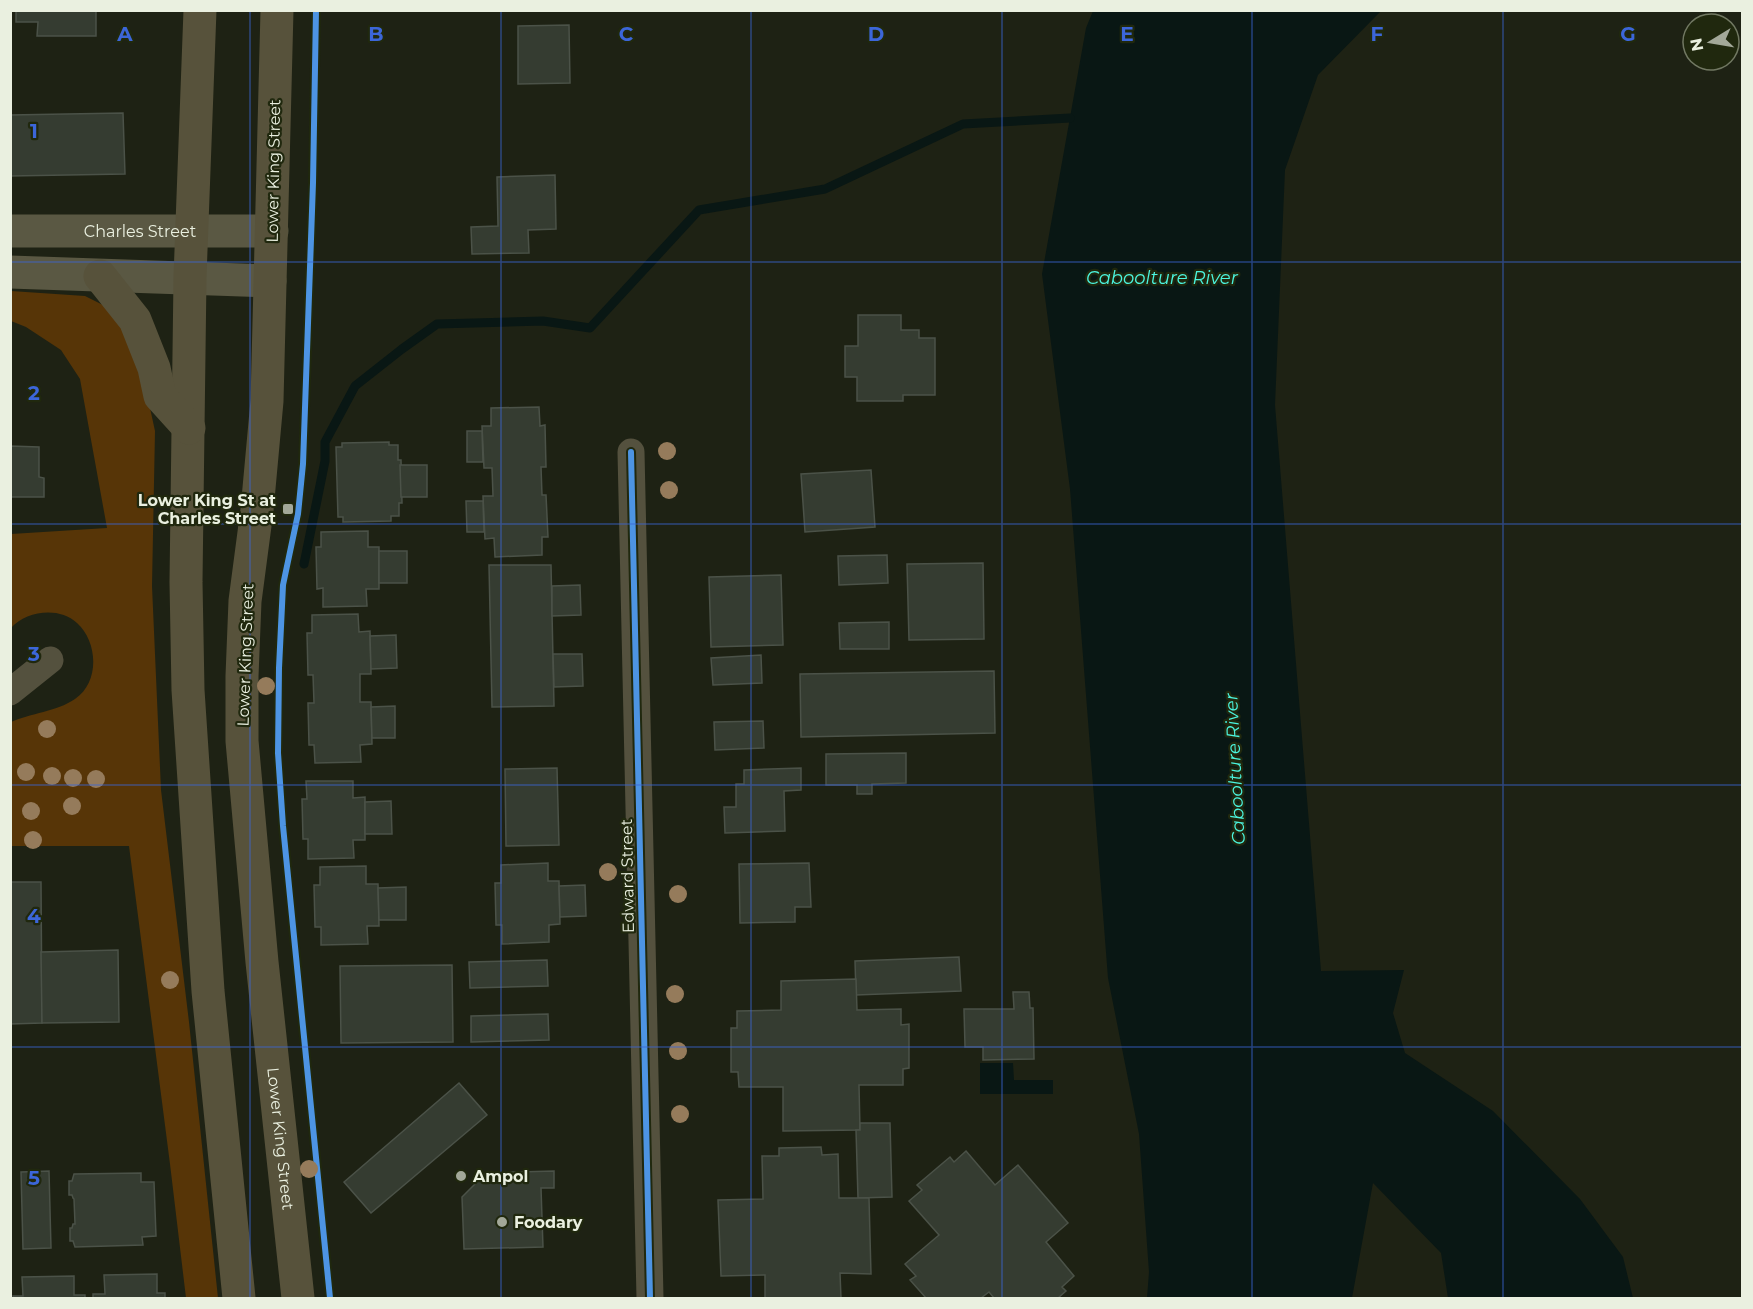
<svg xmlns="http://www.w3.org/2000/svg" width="1753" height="1309" font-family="Montserrat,sans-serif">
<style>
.green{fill:#573507}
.water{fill:#091714}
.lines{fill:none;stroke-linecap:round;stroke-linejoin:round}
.stream{stroke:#091714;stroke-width:9}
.building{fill:#353c31;stroke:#4b5248;stroke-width:1.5}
.street{stroke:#54513e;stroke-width:27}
.secondary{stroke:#5a5843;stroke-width:33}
.primary{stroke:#57523b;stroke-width:33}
.cycleway-casing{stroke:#20280e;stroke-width:10}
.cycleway{stroke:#4d94e3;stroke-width:6}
.tree{fill:#957b5b}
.grid{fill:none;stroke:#3c66d9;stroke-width:1.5;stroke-opacity:0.55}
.poi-dot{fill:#a3a899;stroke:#20280e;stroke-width:2}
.labels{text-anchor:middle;stroke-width:4.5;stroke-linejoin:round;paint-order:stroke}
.street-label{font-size:16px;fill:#eaf0e0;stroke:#20280e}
.poi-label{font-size:16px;font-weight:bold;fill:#eaf0e0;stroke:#20280e;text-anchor:start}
.water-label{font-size:18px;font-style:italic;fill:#4bf5e0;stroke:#20280e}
.grid-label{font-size:20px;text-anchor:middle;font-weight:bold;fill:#3c66d9;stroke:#20280e;stroke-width:4.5;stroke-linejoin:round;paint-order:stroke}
</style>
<rect width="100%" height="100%" fill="#1e2214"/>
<!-- green -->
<path class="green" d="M11,291L85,296L109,308L129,336L145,385L155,431L152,586L161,790L189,1022L218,1298H186L170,1164L129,846H11V722C31,713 56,712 75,699C100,682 98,642 77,623C59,606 26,611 11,628V534L107,528L80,379L61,350L26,327L11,321Z"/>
<!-- water -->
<g class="water">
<polygon points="1093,11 1381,11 1318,75 1285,170 1275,405 1321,971 1404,970 1393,1013 1405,1053 1493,1111 1580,1199 1623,1257 1633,1298 1448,1298 1441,1253 1373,1183 1352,1298 1147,1298 1149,1272 1139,1134 1108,978 1070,489 1042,274 1086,28"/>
<polygon points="980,1063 1013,1063 1014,1080 1053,1080 1053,1094 980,1094"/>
</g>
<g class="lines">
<!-- stream -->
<polyline class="stream" points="304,564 325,461 325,442 355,386 402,349 437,324 543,321 590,328 699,210 825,189 963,124 1070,118"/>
</g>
<!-- building -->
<g class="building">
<polygon points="16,10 96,10 96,36 37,36 38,22 16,22"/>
<polygon points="569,25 570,83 518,84 518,26"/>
<polygon points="123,113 125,174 10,176 10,115"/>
<polygon points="555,175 556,229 528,230 529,253 472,254 471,227 498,226 497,177"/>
<polygon points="858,315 901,315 901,330 919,330 919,338 935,338 935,395 903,395 903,401 857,401 857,377 845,377 845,346 858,346"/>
<polygon points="539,407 540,426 545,425 546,467 541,467 542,495 546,495 548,537 542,537 542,555 495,557 494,538 485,539 483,496 493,496 492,468 484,468 482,426 491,426 491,408"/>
<polygon points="467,431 482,431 483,462 467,462"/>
<polygon points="389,442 389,445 398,445 398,460 401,460 402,503 399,503 399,516 391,516 391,521 343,522 343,517 338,517 336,447 342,447 342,443"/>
<polygon points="10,446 39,447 39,477 44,478 44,497 10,497"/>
<polygon points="400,465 427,465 427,497 401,497"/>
<polygon points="871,470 875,527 805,532 801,474"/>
<polygon points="466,501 483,501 484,532 467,532"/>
<polygon points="368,531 368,547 379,547 379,589 366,589 367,606 323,607 323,588 317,589 316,547 321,547 321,532"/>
<rect x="379" y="551" width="28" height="32"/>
<polygon points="887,555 888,583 839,585 838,556"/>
<polygon points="983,563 984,639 909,640 907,564"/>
<polygon points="489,565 551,565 554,706 492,707"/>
<polygon points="781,575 783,645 711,647 709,577"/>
<polygon points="580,585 581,615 552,616 552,586"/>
<polygon points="358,614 359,632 370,631 371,674 360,674 360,702 371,702 372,744 360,745 361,762 315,763 314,745 309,745 308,703 314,703 313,675 308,675 307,633 312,633 312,615"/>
<polygon points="889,622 889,649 840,649 839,623"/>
<polygon points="396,635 397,668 371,669 370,636"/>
<polygon points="553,654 582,654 583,686 554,687"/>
<polygon points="761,655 762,683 713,685 711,658"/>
<polygon points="994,671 995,733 801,737 800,674"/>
<polygon points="395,706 395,738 372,738 371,707"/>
<polygon points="763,721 764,748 715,750 714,722"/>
<polygon points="906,753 906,783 872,784 872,794 857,794 857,785 826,785 826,754"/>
<polygon points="557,768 559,845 506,846 505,769"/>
<polygon points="801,768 801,790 784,791 785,831 725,833 724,807 736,807 736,784 744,784 744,770"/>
<polygon points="306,781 353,781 353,798 365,797 365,840 353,840 354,858 308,859 308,839 303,839 302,799 307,799"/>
<polygon points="391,801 392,834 365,834 365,802"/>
<polygon points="548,863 548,881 559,881 560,924 549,925 549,942 502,944 502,925 496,925 495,883 501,883 501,865"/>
<polygon points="809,863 811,907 795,907 795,922 740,923 739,864"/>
<polygon points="366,866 366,884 378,884 379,926 367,926 368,944 321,945 321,927 315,927 314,885 320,885 320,867"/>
<polygon points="10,882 41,882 42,1023 10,1024"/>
<polygon points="585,885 586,916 560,917 559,886"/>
<polygon points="406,887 406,920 379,920 378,888"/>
<polygon points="118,950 119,1022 42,1023 41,952"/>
<polygon points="959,957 961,991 856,995 855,961"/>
<polygon points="547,960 548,986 470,988 469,962"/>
<polygon points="452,965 453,1042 341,1043 340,966"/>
<polygon points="856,979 857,1010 901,1009 901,1025 909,1024 909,1068 903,1069 903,1085 859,1085 860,1130 783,1131 783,1087 739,1087 738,1072 731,1072 731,1028 737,1028 737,1011 781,1010 781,981"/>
<polygon points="1013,992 1029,992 1030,1008 1033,1008 1034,1059 983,1060 983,1047 965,1047 964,1009 1014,1009"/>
<polygon points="548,1014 549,1040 471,1042 471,1016"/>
<polygon points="459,1083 487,1115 371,1213 344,1182"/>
<polygon points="860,1123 890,1123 892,1197 858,1198 856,1130 860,1130"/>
<polygon points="821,1147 822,1155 838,1154 839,1198 869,1198 871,1274 840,1273 841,1298 765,1298 765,1275 721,1276 718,1200 763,1199 762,1156 779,1156 779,1148"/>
<polygon points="966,1151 995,1185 1018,1165 1068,1223 1046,1242 1074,1276 1062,1287 1066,1291 1058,1298 994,1298 989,1292 981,1298 926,1298 910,1280 916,1276 905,1264 939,1235 909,1201 922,1190 917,1185 950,1157 954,1162"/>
<polygon points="49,1171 51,1248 23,1249 21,1172"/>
<polygon points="554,1171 554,1188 541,1188 543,1247 464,1249 462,1197 486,1173"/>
<polygon points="141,1173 141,1182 154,1182 156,1236 142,1237 143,1245 75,1247 73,1241 70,1241 70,1228 72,1228 73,1224 75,1224 74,1199 73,1198 72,1195 69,1195 69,1181 72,1181 74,1174"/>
<polygon points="157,1274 157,1293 165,1293 165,1298 93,1298 93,1294 105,1294 104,1275"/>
<polygon points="74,1276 74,1295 85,1295 85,1298 13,1298 13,1296 23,1296 22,1277"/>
</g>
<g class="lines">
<!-- street -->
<g class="street">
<polyline points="631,452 650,1298"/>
<polyline points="10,692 50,660"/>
</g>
<!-- secondary -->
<g class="secondary">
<path id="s1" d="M10,231H272"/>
<polyline points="10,272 270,281"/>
</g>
<!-- primary -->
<g class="primary">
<polyline points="200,10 190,277 186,582 188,690 208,991 239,1298"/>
<path id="s2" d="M277,10L267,401L257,510L245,601L242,676V741L262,962L298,1298"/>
<polyline points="100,276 135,320 154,368 160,396 189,428"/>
</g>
<defs>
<g id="cycleway">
<polyline points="316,10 313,183 303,464 298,514 283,585 279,668 278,753 283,826 330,1298"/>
<polyline points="631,452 650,1298"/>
</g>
</defs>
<!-- cycleway casing -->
<use href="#cycleway" class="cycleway-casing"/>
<!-- cycleway -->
<use href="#cycleway" class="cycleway"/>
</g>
<!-- trees -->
<g class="tree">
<circle cx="667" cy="451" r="9"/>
<circle cx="669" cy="490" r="9"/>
<circle cx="266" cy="686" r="9"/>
<circle cx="47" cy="729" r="9"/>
<circle cx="26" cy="772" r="9"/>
<circle cx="52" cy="776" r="9"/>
<circle cx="73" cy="778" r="9"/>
<circle cx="96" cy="779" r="9"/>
<circle cx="72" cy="806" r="9"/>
<circle cx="31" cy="811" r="9"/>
<circle cx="33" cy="840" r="9"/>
<circle cx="608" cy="872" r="9"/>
<circle cx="678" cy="894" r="9"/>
<circle cx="170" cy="980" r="9"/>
<circle cx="675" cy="994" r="9"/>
<circle cx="678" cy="1051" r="9"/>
<circle cx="680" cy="1114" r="9"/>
<circle cx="309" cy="1169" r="9"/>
</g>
<!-- grid -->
<path class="grid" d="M250,10V1298M501,10V1298M751,10V1298M1002,10V1298M1252,10V1298M1503,10V1298M10,262H1742M10,524H1742M10,785H1742M10,1047H1742"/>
<!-- markers -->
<g class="poi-dot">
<rect x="282" y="503" width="12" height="12" rx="3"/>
<circle cx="461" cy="1176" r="6"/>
<circle cx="502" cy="1222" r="6"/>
</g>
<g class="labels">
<!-- street labels -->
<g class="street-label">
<text transform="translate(273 171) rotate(-89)" y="6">Lower King Street</text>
<text dy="6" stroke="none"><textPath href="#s1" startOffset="130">Charles Street</textPath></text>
<text transform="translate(245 655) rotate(-88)" y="6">Lower King Street</text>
<text transform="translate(627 876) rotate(-91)" y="6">Edward Street</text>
<text dy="6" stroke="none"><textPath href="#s2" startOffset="1132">Lower King Street</textPath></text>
</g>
<!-- poi labels -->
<g class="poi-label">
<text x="276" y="506" text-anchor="end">Lower King St at<tspan x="276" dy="18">Charles Street</tspan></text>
<text x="473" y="1182">Ampol</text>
<text x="514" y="1228">Foodary</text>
</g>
<!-- water labels -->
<g class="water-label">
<text x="1162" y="284">Caboolture River</text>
<text transform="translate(1235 769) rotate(-93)" y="6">Caboolture River</text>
</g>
</g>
<g class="grid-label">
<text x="125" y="41">A</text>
<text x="376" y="41">B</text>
<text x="626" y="41">C</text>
<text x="876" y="41">D</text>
<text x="1127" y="41">E</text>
<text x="1377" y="41">F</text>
<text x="1628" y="41">G</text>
<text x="34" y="138">1</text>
<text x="34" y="400">2</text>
<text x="34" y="661">3</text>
<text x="34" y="923">4</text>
<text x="34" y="1185">5</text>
</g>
<!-- border -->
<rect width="1753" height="1309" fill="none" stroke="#eaf0e0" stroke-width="24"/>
<!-- north arrow -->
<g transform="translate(1711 42) rotate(259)"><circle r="28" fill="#20280e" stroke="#717862" stroke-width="1.5"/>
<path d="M0-4.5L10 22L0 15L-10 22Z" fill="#a3a899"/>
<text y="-9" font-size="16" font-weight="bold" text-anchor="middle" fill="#eaf0e0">N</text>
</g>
</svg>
